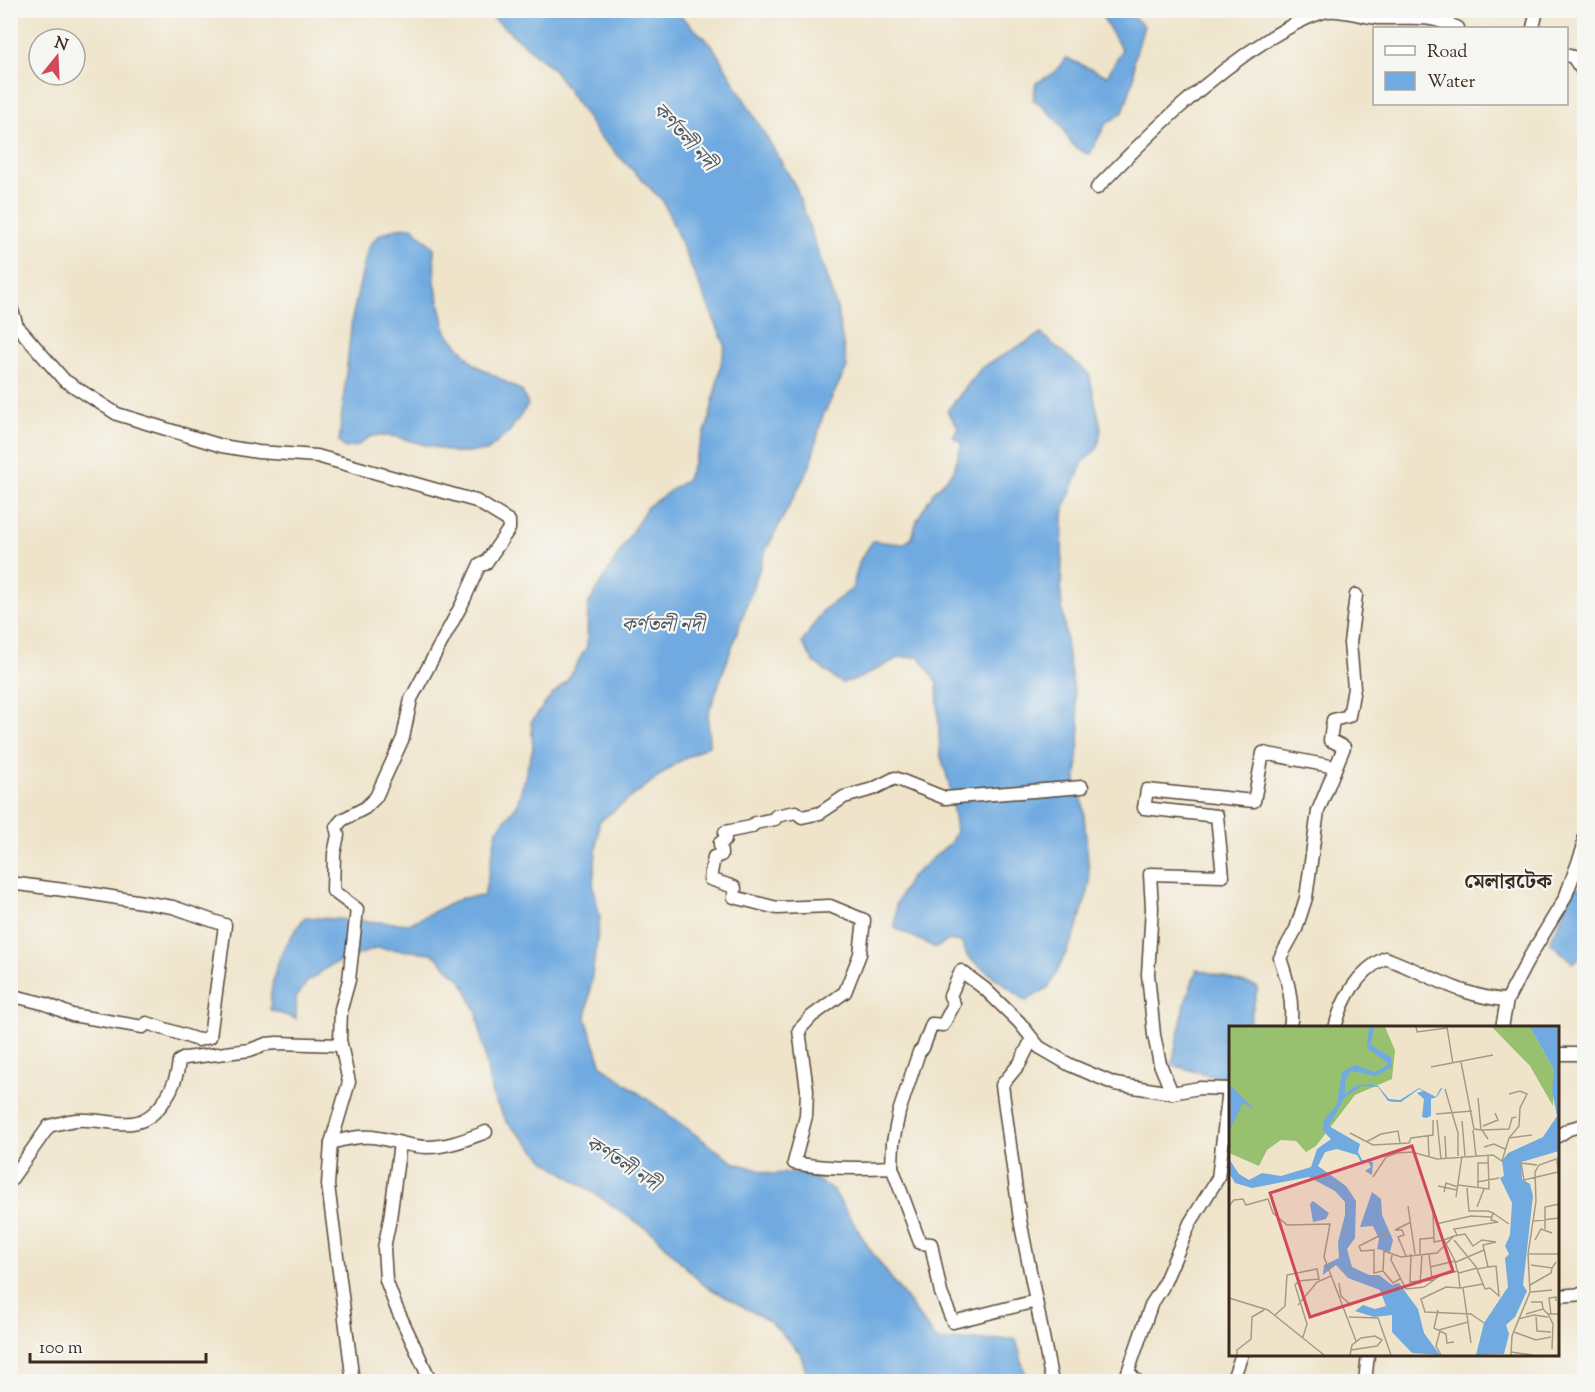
<svg xmlns="http://www.w3.org/2000/svg" width="1595" height="1392" font-family="'Sorts Mill Goudy','Noto Serif Bengali',serif">
<style>
.water{fill:#70aae0;stroke:#566a7f;stroke-width:1.5}
.lines{fill:none;stroke-linecap:round;stroke-linejoin:round}
.minor-casing{stroke:#564638;stroke-width:15}
.minor{stroke:#fff;stroke-width:12}
.labels{text-anchor:middle;stroke-width:4.5;stroke-linejoin:round;paint-order:stroke}
.water-label{font-size:20px;font-style:italic;fill:#4e5762;stroke:#f6f6f2}
.quarter-label{font-size:21px;font-weight:bold;fill:#3b2a1e;stroke:#f6f6f2}
.inset-road{fill:none;stroke:#a79a85;stroke-width:1.5}
.view{fill:#d1495b;fill-opacity:0.15;stroke:#d1495b;stroke-width:3}
.inset-edge{fill:none;stroke:#3b2a1e;stroke-width:3}
</style>
<rect width="100%" height="100%" fill="#f6f6f2"/>
<filter id="ink" filterUnits="userSpaceOnUse"><feTurbulence type="fractalNoise" baseFrequency=".0167" numOctaves="2"/><feDisplacementMap in="SourceGraphic" scale="12" xChannelSelector="R" yChannelSelector="G"/><feConvolveMatrix kernelMatrix="1 2 1 2 8 2 1 2 1" color-interpolation-filters="sRGB"/></filter>
<filter id="wash" filterUnits="userSpaceOnUse"><feTurbulence type="fractalNoise" baseFrequency=".008" numOctaves="4" result="noise"/><feDisplacementMap in="SourceGraphic" scale="24" xChannelSelector="R" yChannelSelector="G"/><feGaussianBlur stdDeviation="1.35" result="paint"/><feColorMatrix in="noise" values="0 0 0 0 0 0 0 0 0 0 0 0 0 0 0 0 0 1.4 0 .05"/><feComposite in="paint" operator="in"/></filter>
<g filter="url(#wash)">
<rect width="100%" height="100%" fill="#efe4ca"/>
<!-- water -->
<g class="water">
<path d="M485,11H675L712,45L796,187L837,309L847,367L822,418L810,466L766,550L708,715L709,745L675,764L599,822L593,884L600,918L586,1019L602,1066L733,1162L771,1174L805,1172L833,1190L871,1251L937,1341L1016,1339L1027,1381H809L800,1353L771,1322L702,1284L653,1233L546,1161L507,1122L492,1095L477,1013L463,982L432,953L377,948L331,965L307,982L296,997V1019L270,1010C271,969 281,949 305,917L409,924L462,898L484,896L497,830L517,805L533,748L531,722L552,695L567,681L587,646L588,605L647,507L687,479L709,421L725,345L663,201L599,136L555,71Z"/>
<path d="M1099,11H1126L1144,26L1134,60V78L1123,112L1105,125L1090,154C1067,149 1069,132 1055,118C1048,111 1040,105 1033,99L1036,83L1054,73L1066,58L1107,76L1122,50Z"/>
<polygon points="412,227 434,248 435,283 446,332 475,365 522,391 528,405 509,432 487,451 457,453 392,436 371,436 357,446 345,448 339,442 352,318 368,247 379,235 397,228"/>
<polygon points="1041,334 1089,374 1101,428 1098,448 1083,462 1064,508 1063,518 1061,597 1068,657 1080,727 1076,782 1083,803 1090,885 1074,937 1049,987 1026,1001 968,957 961,942 949,940 936,948 895,928 896,904 910,878 950,843 956,831 949,783 940,753 937,683 920,657 900,657 858,679 841,683 814,662 802,643 823,610 852,589 860,560 873,541 903,544 912,538 917,520 933,493 953,472 962,443 953,437 958,427 947,411 982,367"/>
<polygon points="1584,886 1584,954 1573,963 1550,942 1574,889"/>
<polygon points="1197,969 1258,987 1248,1027 1230,1028 1230,1081 1172,1065 1185,1003"/>
</g>
</g>
<g filter="url(#ink)">
<g class="lines">
<defs>
<g id="minor">
<polyline points="1533,28 1537,10"/>
<polyline points="1566,55 1573,57 1584,73"/>
<path d="M1097,188C1150,133 1205,79 1270,38C1285,29 1310,14 1328,11C1342,9 1363,17 1378,18C1411,19 1427,13 1458,28"/>
<polyline points="10,304 17,326 64,380 117,414 222,446 258,452 317,456 476,501 509,521 509,529 485,564 480,564 462,604 411,699 403,738 376,797 365,808 342,820 336,827 338,835 334,854 333,891 357,909 349,980 341,1009 340,1040 349,1082 331,1143 328,1185 353,1382"/>
<path d="M1082,787L945,798L895,778L873,789L844,797L820,813L802,817L796,812L776,816L775,819L755,823L751,827L725,832V840L720,843L721,855L714,857L710,879L734,887L735,888L734,897L777,908L830,906L864,920L860,954L845,992L812,1016L799,1030L807,1090L806,1116L794,1163C827,1169 858,1169 892,1167L893,1142L899,1112L919,1052L923,1048L932,1024L943,1025L954,1004L950,996L961,971L985,989L1019,1022L1039,1047L1070,1065L1115,1084L1172,1093L1199,1088L1230,1089"/>
<polyline points="10,883 87,893 173,907 225,925 210,1037 198,1040 147,1023 143,1027 72,1015 46,1004 10,995"/>
<path d="M1290,1028C1294,1003 1288,981 1280,958L1296,929L1306,898L1318,811L1344,747L1330,740L1333,720L1349,716L1354,688L1350,643L1356,595"/>
<path d="M1335,1028C1342,999 1358,971 1385,958C1425,972 1463,998 1507,1000"/>
<polyline points="1502,1028 1507,1000 1529,958 1565,898 1583,849 1584,838"/>
<polyline points="1032,1039 1020,1063 1002,1085 1020,1220 1052,1382"/>
<polyline points="1558,1054 1584,1054"/>
<polyline points="1172,1093 1160,1064 1154,1035 1148,974 1152,908 1150,874 1223,876 1217,816 1144,808 1147,790 1254,801 1263,753 1335,767"/>
<polyline points="1558,1136 1569,1129 1584,1125"/>
<path d="M331,1143C345,1139 357,1136 372,1137C391,1139 408,1147 427,1147C448,1147 467,1139 486,1132"/>
<polyline points="400,1143 390,1219 384,1248 386,1280 396,1307 431,1382"/>
<polyline points="892,1167 920,1243 931,1244 941,1293 953,1322 1036,1301"/>
<path d="M10,1181L49,1126C58,1124 67,1121 76,1120C94,1118 113,1125 132,1123C159,1120 177,1085 179,1061L185,1058L250,1050L266,1044L277,1043L341,1045"/>
<polyline points="1558,1296 1584,1294"/>
<polyline points="1138,1382 1128,1372 1151,1305 1162,1288 1190,1223 1218,1178 1229,1089"/>
<polyline points="1232,1382 1242,1354"/>
<polyline points="1365,1382 1368,1354"/>
</g>
</defs>
<!-- minor casing -->
<use href="#minor" class="minor-casing"/>
<!-- minor -->
<use href="#minor" class="minor"/>
</g>
</g>
<g class="labels">
<!-- water labels -->
<g class="water-label">
<text transform="translate(685 136) rotate(48)" y="7">কর্ণতলী নদী</text>
<text x="663" y="631">কর্ণতলী নদী</text>
<text transform="translate(623 1163) rotate(33)" y="7">কর্ণতলী নদী</text>
</g>
<!-- quarter labels -->
<g class="quarter-label">
<text x="1508" y="888">মেলারটেক</text>
</g>
</g>
<!-- overview -->
<g transform="translate(1229 1026)">
<rect width="330" height="330" fill="#efe4ca"/>
<path d="M0,1H156L166,24L163,53L126,69L87,120L77,126L67,115L52,114L38,124L30,140L0,127ZM263,1H301L325,44L324,80L301,40Z" fill="#97c16e"/>
<path d="M140,1H145L142,19L162,31L163,41L147,50L122,45L116,55V68L126,60L141,58L149,60L160,73L171,74L190,62L207,71L211,63L214,61L208,71L202,73V90L197,92L193,91L195,73L188,67L194,65L190,63L172,76H165L159,75L149,61L133,60L116,71L100,100L131,118L129,126L133,134L144,136L143,149L136,145L142,141L139,136H132L128,129L108,123L96,126L89,140L117,160L127,175L126,212L118,223L123,241L140,249H150L163,259L170,257L189,283L195,307L211,329L183,327L163,306V289L145,291L126,285L134,279L146,283L157,280L151,264L119,252L107,239L94,249L95,239L110,232L109,216L116,189V176L106,165L80,151L23,162L6,157L0,147V133L10,148L20,154L33,147L52,150L82,141L88,123L102,113L94,105L95,94L108,78L113,46L126,39L146,46L160,38L138,22ZM301,1H330V125L292,136L293,153L301,158L304,170L294,259L298,265L286,291L277,299L280,308L275,328L247,329L255,297L279,261L276,232L280,228L276,220L281,209L283,177L271,152L275,150L273,135L279,127L314,111L328,90L323,65L325,44ZM0,58L26,84L14,77L0,105ZM143,166L152,173L153,189L164,214L161,226L148,223L150,213L144,200L131,201ZM84,175L100,187L97,193L84,196L81,178Z" fill="#70aae0"/>
<path class="inset-road" d="M187,1L188,6L218,2M218,1L224,38M232,36L245,103L253,104L259,113M202,41L264,29M216,63L229,107V130M249,72L252,104M207,88L243,85M208,94L212,133M233,95L236,130M254,100L269,94L266,87M244,104L247,130M253,104L280,103L283,92L287,91M121,107L144,119L180,117L182,112L204,109V94M199,109L200,131M216,110L217,132M280,112L303,109M137,116L152,108L169,105L171,117M255,121L265,118L276,123M328,134L330,155M308,139L292,137L295,154L329,146M144,151L157,131L168,127L183,126L208,133L264,129L273,135L280,112L290,100L291,82L298,68L291,65L280,68M248,156L270,152M229,159L260,163L259,129M209,160L228,164M249,161V137H259M215,166L217,157L229,161M227,171L233,130M0,180L5,174L14,173L17,179L39,173L44,187L58,199L101,198L95,231L127,315M179,180L186,228M248,181L255,163M204,185L205,216L215,214M264,187L280,198M305,195L330,192M207,198L242,190L262,191M316,203V181L330,178M160,205L130,220L132,225L145,224V247L154,245L155,225L172,231L208,227L225,210L236,208L244,220L253,214L267,216L254,219L259,241L248,243L256,263L261,262L270,270L267,240L259,241M228,209L225,203L269,196L262,194L264,187L259,185H240L238,162M225,210L215,214L226,235M225,214L248,242L230,247M306,214L312,203L323,207M182,228L181,256L204,254M191,228V213L204,212M200,228L203,253M300,228H329M163,229L162,234L177,263L195,261L212,249L229,245L231,262L217,261L192,273L196,286L242,288L255,297M177,230L169,211L175,209L173,204H166L182,196M227,236L255,224M302,239L323,242L327,236M201,241L226,235L228,244M154,245L164,257L171,253M110,257L112,270L122,279M191,258L193,229M301,259L322,247L323,242M231,262L254,258M234,262L242,317M302,266L323,264M0,272L39,284L95,329M302,276H313L314,283M69,279L88,256L102,250M209,284L205,302L217,308L218,317L225,316M297,288L314,283L319,288H330M319,288L324,298L323,323M322,288L320,272L327,271V275M46,289L56,280L58,249L88,243L90,253L70,255L66,259L78,298L74,311M120,291L149,292L162,329M307,291L308,305L322,306M289,293L305,289L319,291M210,304L239,296M211,305L207,320L212,329M285,306L307,314L322,311M282,326L303,329M8,329V324L22,313L23,291L35,284M121,329L123,319L132,312L146,310L153,314L148,320L122,324M282,329L283,310L301,266L299,228L307,175L306,146L310,139L330,132"/>
<path class="view" d="M183,120L224,245L81,291L41,167Z"/>
<rect width="330" height="330" class="inset-edge"/>
</g>
<!-- margin -->
<rect width="1595" height="1392" fill="none" stroke="#f6f6f2" stroke-width="36"/>
<!-- legend -->
<rect x="1373" y="27" width="195" height="78" fill="#f6f6f2" stroke="#aba49d" stroke-width="1.5"/>
<rect x="1385" y="46" width="30" height="9" fill="#ffffff" stroke="#aba49d" stroke-width="1.5"/>
<text x="1427" y="57" font-size="18" fill="#3b2a1e">Road</text>
<rect x="1385" y="72" width="30" height="18" fill="#70aae0" stroke="#aba49d" stroke-width="1.5"/>
<text x="1427" y="87" font-size="18" fill="#3b2a1e">Water</text>
<!-- north arrow -->
<g transform="translate(57 57) rotate(18)"><circle r="28" fill="#f6f6f2" stroke="#aba49d" stroke-width="1.5"/>
<path d="M0-4.5L10 22L0 15L-10 22Z" fill="#d1495b"/>
<text y="-9" font-size="16" font-weight="bold" text-anchor="middle" fill="#3b2a1e">N</text>
</g>
<!-- scale -->
<path d="M30 1353v9h176v-9" fill="none" stroke="#3b2a1e" stroke-width="3"/>
<text x="39" y="1353" font-size="18" fill="#3b2a1e" stroke="#f6f6f2" stroke-width="4.5" paint-order="stroke">100 m</text>
</svg>
